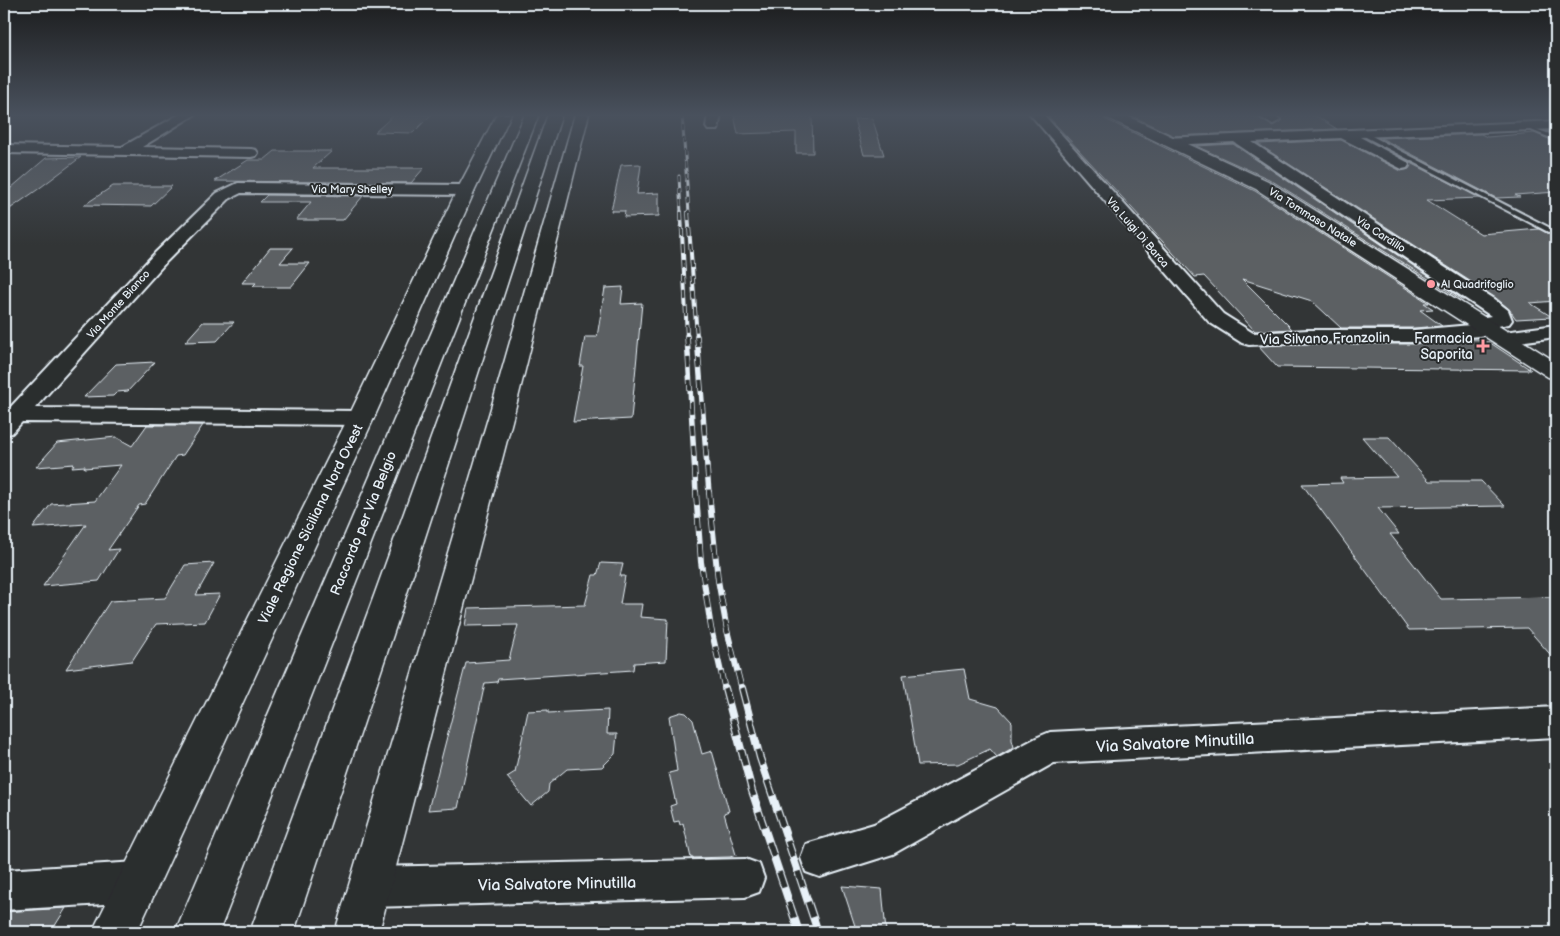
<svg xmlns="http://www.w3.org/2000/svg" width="1560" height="936" font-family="'Balsamiq Sans',sans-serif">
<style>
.built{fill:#3f4244}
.building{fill:#5c6063;stroke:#e8f1f8}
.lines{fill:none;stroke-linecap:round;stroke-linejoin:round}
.lane-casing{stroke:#e8f1f8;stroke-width:4}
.street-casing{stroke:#e8f1f8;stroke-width:4}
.secondary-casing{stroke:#e8f1f8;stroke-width:3}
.highway-casing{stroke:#e8f1f8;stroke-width:3}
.lane{fill:#2a2d2e;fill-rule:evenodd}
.street{fill:#2a2d2e;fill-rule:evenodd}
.secondary{fill:#2a2d2e;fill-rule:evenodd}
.highway{fill:#2a2d2e;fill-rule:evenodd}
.rail-far4-casing{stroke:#e8f1f8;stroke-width:3}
.rail-far3-casing{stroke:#e8f1f8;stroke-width:4}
.rail-far2-casing{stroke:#e8f1f8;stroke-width:5.5}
.rail-far1-casing{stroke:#e8f1f8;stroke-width:6}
.rail-casing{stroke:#e8f1f8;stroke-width:8}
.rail-far4{stroke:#2a2d2e;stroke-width:2;stroke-dasharray:6;stroke-linecap:butt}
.rail-far3{stroke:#2a2d2e;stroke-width:2.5;stroke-dasharray:8;stroke-linecap:butt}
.rail-far2{stroke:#2a2d2e;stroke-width:4;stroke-dasharray:11;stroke-linecap:butt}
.rail-far1{stroke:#2a2d2e;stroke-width:4.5;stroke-dasharray:13;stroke-linecap:butt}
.rail{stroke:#2a2d2e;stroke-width:5.5;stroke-dasharray:16;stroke-linecap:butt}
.poi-dot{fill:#ff9aa2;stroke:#2a2d2e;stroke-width:2}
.labels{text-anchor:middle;stroke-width:4;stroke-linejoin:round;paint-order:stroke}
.far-street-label{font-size:11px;fill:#e8f1f8;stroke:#2a2d2e}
.far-poi-label{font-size:11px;fill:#e8f1f8;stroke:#2a2d2e;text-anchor:start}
.street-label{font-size:14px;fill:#e8f1f8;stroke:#2a2d2e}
.poi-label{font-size:14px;fill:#e8f1f8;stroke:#2a2d2e;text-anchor:end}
.near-street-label{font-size:16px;fill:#e8f1f8;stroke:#2a2d2e}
</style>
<rect width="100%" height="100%" fill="#323536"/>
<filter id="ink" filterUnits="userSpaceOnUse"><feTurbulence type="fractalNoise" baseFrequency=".02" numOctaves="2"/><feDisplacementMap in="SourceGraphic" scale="10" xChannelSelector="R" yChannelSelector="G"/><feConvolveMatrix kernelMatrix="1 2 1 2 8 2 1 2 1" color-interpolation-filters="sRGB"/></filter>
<g filter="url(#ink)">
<!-- built -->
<polygon class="built" points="716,927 716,932 608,932"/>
<!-- building -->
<g class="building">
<polygon points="395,114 432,114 413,133 375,132"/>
<polygon points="737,114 812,114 813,153 796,153 796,132 738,134 734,115"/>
<polygon points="1046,114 1102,114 1105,119 1255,191 1429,303 1424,303 1433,309 1420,310 1442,326 1414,328 1341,328 1312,301 1242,279 1292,329 1255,331 1204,276 1195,277"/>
<polygon points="1128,114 1252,114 1272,126 1282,121 1275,114 1313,114 1337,129 1174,136"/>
<polygon points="872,118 884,155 864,155 854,119"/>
<polygon points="1534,133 1556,142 1556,192 1515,195 1520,197 1496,198 1381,138 1481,134 1487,137"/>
<polygon points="1341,140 1401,171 1409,169 1411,166 1409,162 1480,198 1427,200 1481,234 1539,229 1556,238 1556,301 1530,303 1552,317 1516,319 1509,309 1496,298 1258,144"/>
<polygon points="1233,144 1464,300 1462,300 1269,179 1196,146"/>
<polygon points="275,151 332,151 313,168 424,168 411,183 215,181 248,160 264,160"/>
<polygon points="81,157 37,190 4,213 4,194 46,158"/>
<polygon points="639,164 641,165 637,194 659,193 659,216 624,217 625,211 611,211 621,165"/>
<polygon points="113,186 172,186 151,206 84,205"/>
<polygon points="267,195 363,196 343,220 296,220 311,202 260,202"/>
<polygon points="270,248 293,248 280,263 310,263 291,287 263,287 265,286 253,286 256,283 242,283"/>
<polygon points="623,287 621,304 642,303 631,419 573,422 583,366 580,366 585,337 597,337 605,288"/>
<polygon points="203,322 234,322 217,341 185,342"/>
<polygon points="1462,339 1478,339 1482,342 1489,342 1531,370 1277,367 1258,346 1308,344 1414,344"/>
<polygon points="155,362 128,391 117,392 113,396 84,397 116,364"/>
<polygon points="147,425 203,425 183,455 176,456 145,504 139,505 108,550 119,549 99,581 43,586 86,524 33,528 51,504 95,501 121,465 84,468 85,466 72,467 74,464 36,467 57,443 116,437 132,446"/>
<polygon points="1362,437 1389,437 1429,481 1481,481 1505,506 1378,508 1399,534 1390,534 1441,599 1556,597 1556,661 1527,628 1409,630 1302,484 1343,483 1340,478 1397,477"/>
<polygon points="214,563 196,595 220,594 205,622 156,624 132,661 66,669 110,601 165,598 185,565"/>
<polygon points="601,563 623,564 620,576 625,576 620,604 642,604 640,617 668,619 666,661 634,663 633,670 498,679 497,682 485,683 458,808 428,810 466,663 509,660 518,625 465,626 468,608 585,605 593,575 597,575"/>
<polygon points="964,669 970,699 998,707 1012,722 1012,740 1014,747 997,757 990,749 958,764 918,765 903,675"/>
<polygon points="548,710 548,713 608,710 607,734 617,734 615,754 602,767 567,769 549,784 548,792 531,806 507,777 515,772 528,711"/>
<polygon points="681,712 686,713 693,720 702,754 712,751 729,811 724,813 736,855 730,857 691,858 683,823 680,825 679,821 674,822 670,806 676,804 669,773 677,771 669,716"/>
<polygon points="842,886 882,889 886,932 857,932"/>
<polygon points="66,908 51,932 4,932 4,912"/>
</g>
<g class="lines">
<defs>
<g id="lane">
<polygon points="1526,126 1556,136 1556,140 1526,128"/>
<polygon points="1360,132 1364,132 1556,231 1556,236 1360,134"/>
</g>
<g id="street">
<polygon points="180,114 196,114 142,147 251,149 256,150 258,153 256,156 251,157 4,153 4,145 122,147"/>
<polygon points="708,114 721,114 718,130 708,130 706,127"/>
<polygon points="1030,114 1043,114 1223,314 1253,333 1308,330 1414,330 1471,325 1470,323 1473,319 1491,316 1234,142 1169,145 1162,141 1164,138 1556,121 1556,129 1360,137 1407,162 1409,165 1407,168 1402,169 1341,138 1252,142 1495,300 1508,310 1512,320 1509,324 1498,326 1500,329 1497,333 1490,335 1414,342 1308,342 1249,345 1242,343 1209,322"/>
<polygon points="1254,114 1271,114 1280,120 1273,124"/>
<polygon points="238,183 466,185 471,187 474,190 471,193 466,195 241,193 229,199 167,261 35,408 361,411 369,413 373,418 369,423 361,425 22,422 12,433 4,435 4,414 155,253 217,193"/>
<polygon points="1556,325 1556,337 1504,344 1497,342 1494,338 1497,334 1504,332"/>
<polygon points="1556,707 1556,737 1054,763 893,854 820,877 806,872 801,858 806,844 874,824 1038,737 1050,732"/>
<polygon points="745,859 759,864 764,878 759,892 745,897 370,907 356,901 350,887 356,873 370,867"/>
<polygon points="138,862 152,868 158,882 152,896 138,902 4,910 4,870"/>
</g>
<g id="secondary">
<polygon points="497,114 511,114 475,190 374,418 137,932 92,932 348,418 457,190"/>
<polygon points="575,114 589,114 518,398 379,932 335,932 494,398"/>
<polygon points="1104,114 1123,114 1268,181 1556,362 1556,379 1548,377 1256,189 1106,117"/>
</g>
<g id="highway">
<polygon points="525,114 539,114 219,932 175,932"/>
<polygon points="548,114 562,114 407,593 294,932 250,932 375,593"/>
</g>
</defs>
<!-- lane casing -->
<use href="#lane" class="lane-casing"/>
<!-- street casing -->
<use href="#street" class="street-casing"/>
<!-- secondary casing -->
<use href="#secondary" class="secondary-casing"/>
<!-- highway casing -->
<use href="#highway" class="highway-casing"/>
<!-- lane -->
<use href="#lane" class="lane"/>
<!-- street -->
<use href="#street" class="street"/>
<!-- secondary -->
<use href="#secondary" class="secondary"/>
<!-- highway -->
<use href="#highway" class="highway"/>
<defs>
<g id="rail-far4">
<polyline points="682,114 689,213"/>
<polyline points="679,176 681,213"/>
</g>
<g id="rail-far3">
<polyline points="681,212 687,337"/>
<polyline points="688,212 697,337"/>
</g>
<g id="rail-far2">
<polyline points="687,336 696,493"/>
<polyline points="697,336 709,493"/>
</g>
<g id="rail-far1">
<polyline points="696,492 701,562 711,628 725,690"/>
<polyline points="709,492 718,580 727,630 742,690"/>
</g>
<g id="rail">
<polyline points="725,688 752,791 799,932"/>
<polyline points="742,688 760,758 818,932"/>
</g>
</defs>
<!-- rail-far4 casing -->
<use href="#rail-far4" class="rail-far4-casing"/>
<!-- rail-far3 casing -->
<use href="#rail-far3" class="rail-far3-casing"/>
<!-- rail-far2 casing -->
<use href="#rail-far2" class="rail-far2-casing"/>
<!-- rail-far1 casing -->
<use href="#rail-far1" class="rail-far1-casing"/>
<!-- rail casing -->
<use href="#rail" class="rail-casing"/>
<!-- rail-far4 -->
<use href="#rail-far4" class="rail-far4"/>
<!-- rail-far3 -->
<use href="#rail-far3" class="rail-far3"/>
<!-- rail-far2 -->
<use href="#rail-far2" class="rail-far2"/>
<!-- rail-far1 -->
<use href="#rail-far1" class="rail-far1"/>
<!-- rail -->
<use href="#rail" class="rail"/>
</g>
</g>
<!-- sky -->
<linearGradient id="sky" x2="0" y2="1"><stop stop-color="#1c1d1e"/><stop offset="0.47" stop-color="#49515d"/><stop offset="1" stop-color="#49515d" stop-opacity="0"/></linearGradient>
<rect width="1560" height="245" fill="url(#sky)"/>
<!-- markers -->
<g class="poi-dot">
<circle cx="1431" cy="284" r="5"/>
<path d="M1480.5 338.5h5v5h5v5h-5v5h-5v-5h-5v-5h5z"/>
</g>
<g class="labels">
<!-- far-street labels -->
<g class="far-street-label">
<text x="352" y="193">Via Mary Shelley</text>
<text transform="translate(1313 217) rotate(32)" y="4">Via Tommaso Natale</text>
<text transform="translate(1138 232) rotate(49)" y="4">Via Luigi Di Barca</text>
<text transform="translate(1381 234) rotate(33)" y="4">Via Cardillo</text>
<text transform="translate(118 304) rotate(-48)" y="4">Via Monte Bianco</text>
</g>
<!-- far-poi labels -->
<g class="far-poi-label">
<text x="1441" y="288">Al Quadrifoglio</text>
</g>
<!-- street labels -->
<g class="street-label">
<text transform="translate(1325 338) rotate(-1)" y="5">Via Silvano Franzolin</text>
<text transform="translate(363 523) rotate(-68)" y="5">Raccordo per Via Belgio</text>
<text transform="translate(310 524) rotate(-64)" y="5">Viale Regione Siciliana Nord Ovest</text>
</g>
<!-- poi labels -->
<g class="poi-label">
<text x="1473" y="343">Farmacia<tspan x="1473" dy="16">Saporita</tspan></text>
</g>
<!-- near-street labels -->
<g class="near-street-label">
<text transform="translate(1175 742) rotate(-3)" y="6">Via Salvatore Minutilla</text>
<text transform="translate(557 883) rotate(-1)" y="6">Via Salvatore Minutilla</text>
</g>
</g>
<!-- margin -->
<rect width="1560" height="936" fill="none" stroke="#2a2d2e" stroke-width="20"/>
<rect x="10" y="10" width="1540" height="916" fill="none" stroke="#e8f1f8" stroke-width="2" filter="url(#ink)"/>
</svg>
